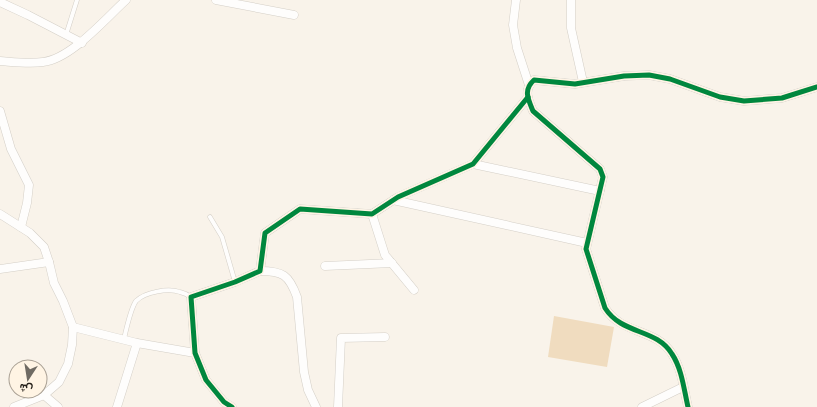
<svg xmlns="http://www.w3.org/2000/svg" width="817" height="407" font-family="'Roboto Condensed',Vazirmatn,sans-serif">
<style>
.green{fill:#f0dcbf}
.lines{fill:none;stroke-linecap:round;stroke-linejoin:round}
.service-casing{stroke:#d4cfc7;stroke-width:5}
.minor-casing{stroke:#d4cfc7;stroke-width:9}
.service{stroke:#fefdfc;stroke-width:4}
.minor{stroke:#fefdfc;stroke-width:8}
.cycleway-casing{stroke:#fff4e4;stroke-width:8}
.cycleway{stroke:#00873e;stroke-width:5}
</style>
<rect width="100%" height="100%" fill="#f9f3ea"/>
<!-- green -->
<polygon class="green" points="554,316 614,327 607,367 548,357"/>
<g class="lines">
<defs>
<g id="service">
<polyline points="66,35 77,0"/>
<polyline points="210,217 222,237 235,282"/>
<path d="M124,339C126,330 131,308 136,301C145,292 168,288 180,292C184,293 188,295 191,297"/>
</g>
<g id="minor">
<polyline points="216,0 294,15"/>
<polyline points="516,0 513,25 517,48 529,85"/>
<polyline points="571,0 571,28 583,82"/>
<polyline points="0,2 28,15 82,43"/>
<path d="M0,61C14,62 29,64 43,62C71,59 105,19 126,0"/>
<polyline points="0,111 11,149 29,185 27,203 21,227"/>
<polyline points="473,164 600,191"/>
<polyline points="393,200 587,243"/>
<polyline points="0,214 30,233 44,247 49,262 54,283 63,301 73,327 72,345 68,364 59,382 44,395 14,407"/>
<polyline points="372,214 385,255 414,290"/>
<polyline points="325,266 392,263"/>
<polyline points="0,269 49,262"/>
<path d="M260,271C283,271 289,275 297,297L304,372L308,390L316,407"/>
<polyline points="73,327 137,343 195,353"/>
<polyline points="44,395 58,407"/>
<polyline points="117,407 137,343"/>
<polyline points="232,407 224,402 206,380 195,353 191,297 235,282 260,271 265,233 300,209 372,214 398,197 473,164 528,97"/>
<polyline points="338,407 341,338 385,337"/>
<polyline points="642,407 683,387"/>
<path d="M688,407C684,390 682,369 672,354C656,328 622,335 605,308L586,249L603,177L600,169L533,111C528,99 523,90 534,80L575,84L624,76L649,75L670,79L720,97L744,101L782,98L817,87"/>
</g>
</defs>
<!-- service casing -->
<use href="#service" class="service-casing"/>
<!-- minor casing -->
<use href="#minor" class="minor-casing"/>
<!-- service -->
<use href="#service" class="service"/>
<!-- minor -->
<use href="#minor" class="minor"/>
<defs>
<g id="cycleway">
<polyline points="232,407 224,402 206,380 195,353 191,297 235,282 260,271 265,233 300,209 372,214 398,197 473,164 528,97"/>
<path d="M688,407C684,390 682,369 672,354C656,328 622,335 605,308L586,249L603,177L600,169L533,111C528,99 523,90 534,80L575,84L624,76L649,75L670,79L720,97L744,101L782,98L817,87"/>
</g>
</defs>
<!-- cycleway casing -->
<use href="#cycleway" class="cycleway-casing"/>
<!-- cycleway -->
<use href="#cycleway" class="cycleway"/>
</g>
<!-- north arrow -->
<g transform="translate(28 379) rotate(192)"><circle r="19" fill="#fff4e4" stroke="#a9a094"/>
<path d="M0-3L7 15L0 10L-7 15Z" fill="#706b63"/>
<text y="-6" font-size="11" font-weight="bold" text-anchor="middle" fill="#27221b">ش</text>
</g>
</svg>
